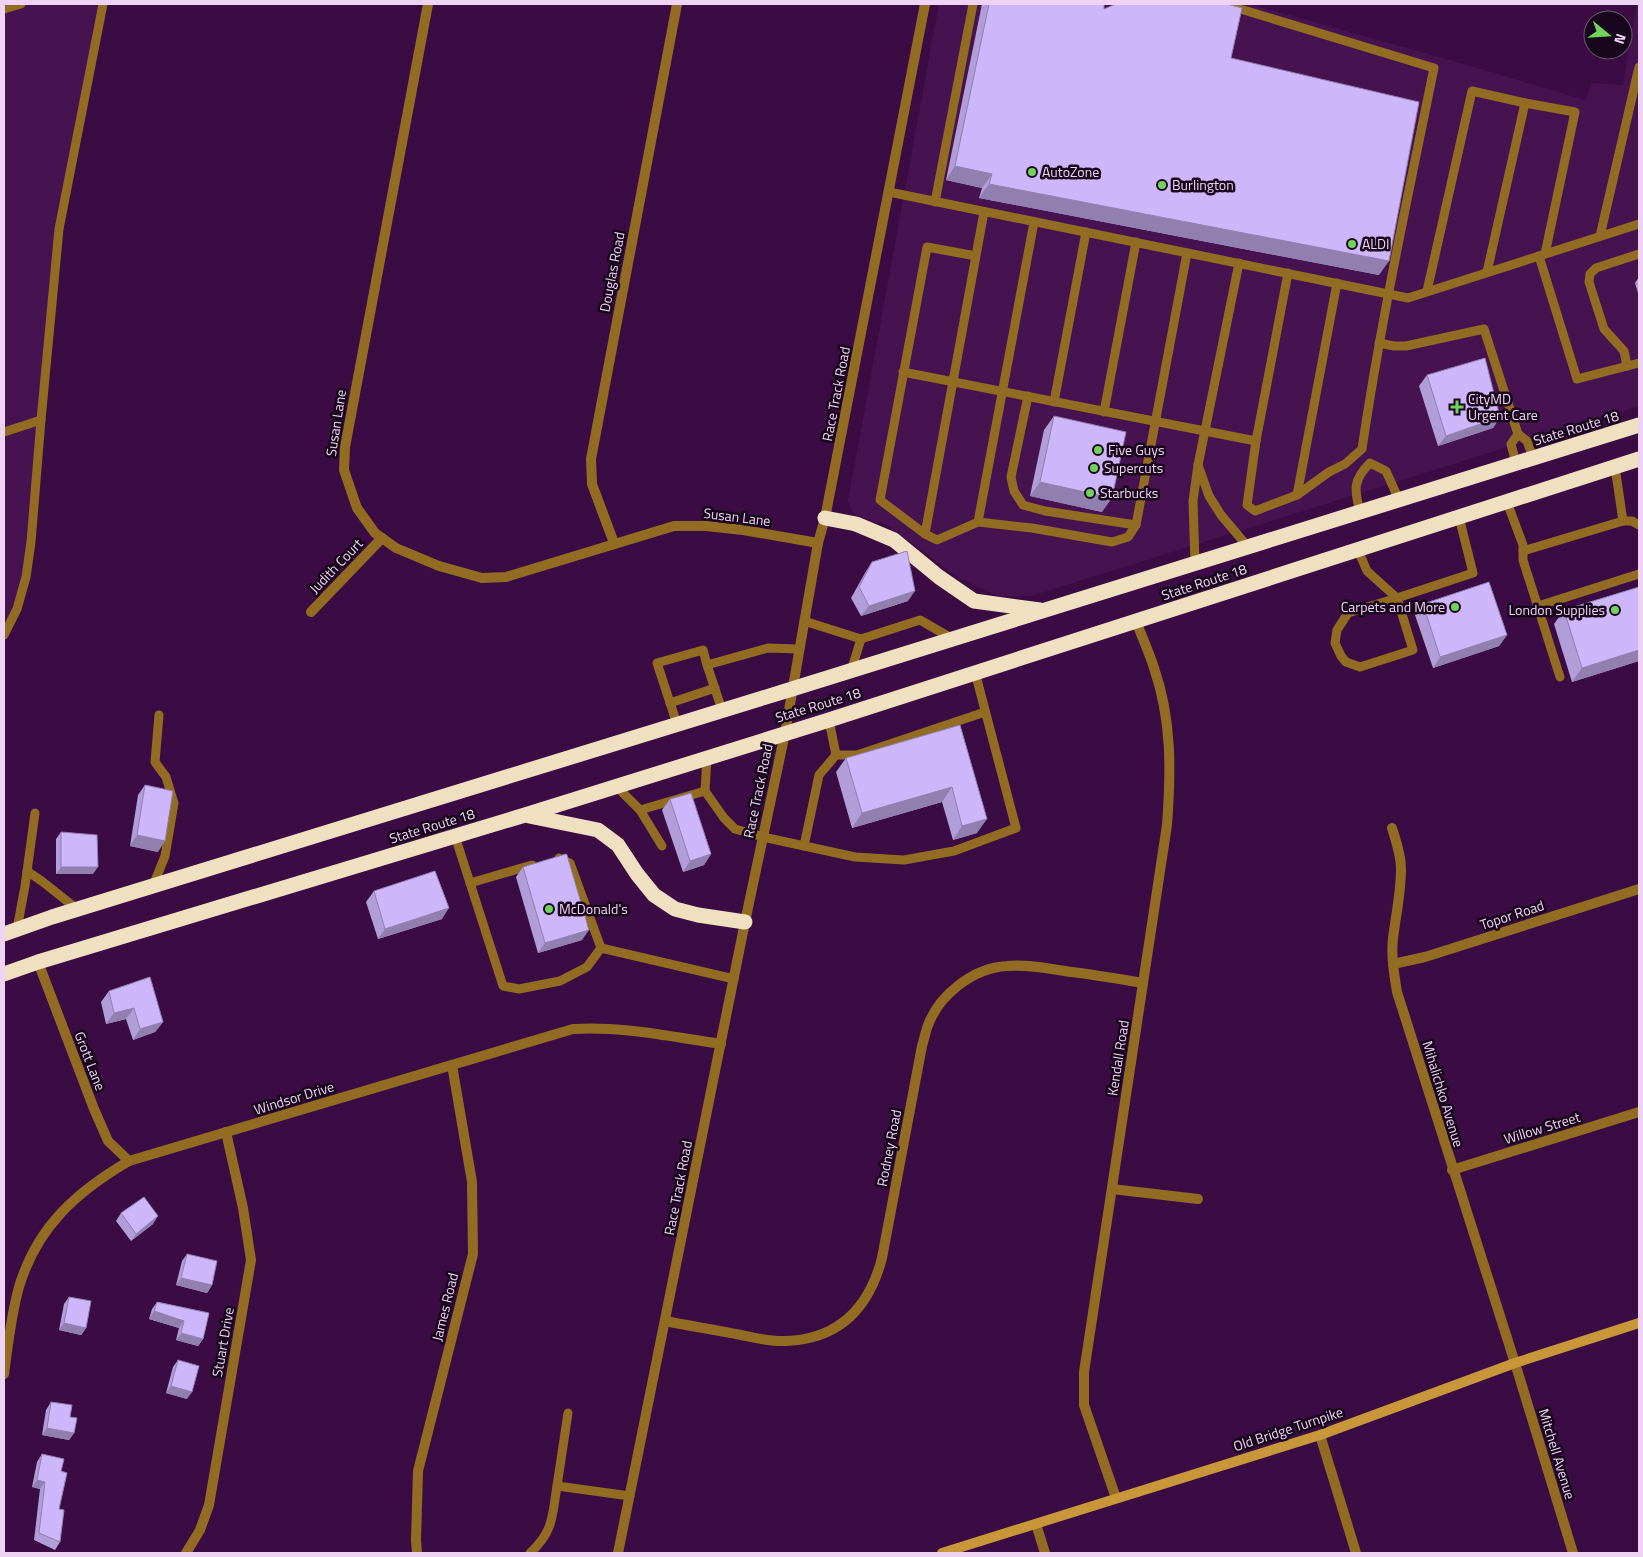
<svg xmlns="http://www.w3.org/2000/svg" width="1643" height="1557" font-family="'Titillium Web',sans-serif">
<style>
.built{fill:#461250}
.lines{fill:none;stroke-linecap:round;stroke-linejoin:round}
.lane{stroke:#926c22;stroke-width:9}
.street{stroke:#926c22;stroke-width:10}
.secondary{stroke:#c7973a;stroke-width:10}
.highway{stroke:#f1dfc1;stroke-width:15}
.wall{fill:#b19dd7}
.shaded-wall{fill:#907faf}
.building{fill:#ceb6fa;stroke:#907faf}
.poi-dot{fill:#71d35e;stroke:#18061c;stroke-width:2}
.labels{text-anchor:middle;stroke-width:5;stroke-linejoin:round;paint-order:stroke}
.poi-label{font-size:14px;fill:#efd3f4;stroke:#18061c;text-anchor:start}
.street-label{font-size:14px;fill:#efd3f4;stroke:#18061c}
</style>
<rect width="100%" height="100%" fill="#3b0c44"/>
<!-- built -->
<g class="built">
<polygon points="4,4 103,4 59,229 26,577 4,635"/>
<polygon points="939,4 1249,4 1446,59 1585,100 1592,83 1623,85 1637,4 1639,4 1639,406 1031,596 997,596 959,578 886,524 855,516 848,501"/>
</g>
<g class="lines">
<!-- lane -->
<g class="lane">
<path d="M1219,4L1247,11L1434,68C1408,195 1381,321 1362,449L1345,464L1329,472L1297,495L1255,511L1247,505L1256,441"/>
<polyline points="4,9 21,4"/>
<polyline points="1525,103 1575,112 1545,254"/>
<polyline points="889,192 1408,298 1639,224"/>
<polyline points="935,202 973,4"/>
<polyline points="1600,236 1639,67"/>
<polyline points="976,256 927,247 880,500 925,534 984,212"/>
<polyline points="1539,256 1577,379 1639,363"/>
<polyline points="1427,291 1472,91 1525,103 1487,272"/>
<polyline points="1379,343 1394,346 1406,346 1484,329 1518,434"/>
<polyline points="1627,366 1624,351 1604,329 1589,282 1590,274 1596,268 1639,254"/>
<polyline points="903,372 1256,441 1288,273"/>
<polyline points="1028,396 1011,477 1014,491 1023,505 1045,511 1136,525"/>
<polyline points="1054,402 1086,232"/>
<polyline points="1104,412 1136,242"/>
<polyline points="4,432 41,420"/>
<polyline points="1516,463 1511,444 1518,434 1527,441 1533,458"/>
<polyline points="1198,465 1239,263"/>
<polyline points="1615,467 1623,521"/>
<polyline points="1297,495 1337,283"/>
<polyline points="1507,502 1523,545 1523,560 1560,677"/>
<path d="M1360,512C1354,489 1353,480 1370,463L1386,471L1399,500"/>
<polyline points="978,522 1034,222"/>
<polyline points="925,534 937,540 978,522 1032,528 1112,542 1128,537 1136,525 1187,253"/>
<polyline points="1358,550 1367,571 1397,598 1348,613 1337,630 1335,643 1341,656 1346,662 1360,667 1413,650 1397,598 1473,573 1459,517"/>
<polyline points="1523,551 1623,521 1632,521 1639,525"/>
<polyline points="1195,563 1193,501 1198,465 1209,496 1221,515 1248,547"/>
<polyline points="1538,606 1639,574"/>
<polyline points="804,621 861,639 920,620 953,639"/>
<polyline points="4,635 17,609 26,577 31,542 41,420 59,229 103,4"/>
<polyline points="851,671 861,639"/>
<polyline points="670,703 715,688"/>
<polyline points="722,710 707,665 768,648 799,649"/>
<polyline points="829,720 836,755"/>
<polyline points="677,724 657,663 703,650 707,665"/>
<polyline points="616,786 640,810 705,791 707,757"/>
<polyline points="705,791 724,818 735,829 763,837 855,857 904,860 954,851 1016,828 975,672"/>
<polyline points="640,810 662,846"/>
<polyline points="455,836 503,986 519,989 560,981 587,967 601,948 734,979"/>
<polyline points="804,846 819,775 836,755 857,755 985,712"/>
<polyline points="559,858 570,863 601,948"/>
<polyline points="27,871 43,882 77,909"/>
<polyline points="470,883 532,865"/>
<polyline points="153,886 165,856 174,803 166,777 155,762 159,715"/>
<polyline points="17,929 25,886 35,813"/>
<polyline points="568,1413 557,1486 630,1496"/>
<path d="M530,1553C554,1531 552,1516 557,1486"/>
</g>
<!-- street -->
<g class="street">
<polyline points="428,4 345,447 344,470 357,508 375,533 396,548 439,566 482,578 506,577 674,526 706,526 743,530 818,543"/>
<polyline points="614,543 592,484 591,459 677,4"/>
<polyline points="311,612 382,538"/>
<path d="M1392,828C1396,841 1401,854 1401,869C1401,892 1396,915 1393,938C1391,956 1394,974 1397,992L1515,1363L1573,1553"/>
<polyline points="38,962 94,1109 108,1141 129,1161"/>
<polyline points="1393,964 1425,957 1639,889"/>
<polyline points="1452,1170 1639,1112"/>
<polyline points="1112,1189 1198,1199"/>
<path d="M665,1321C690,1326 716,1330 741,1335C755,1338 771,1342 786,1341C839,1339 869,1308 882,1258L922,1046C924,1040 925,1034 927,1028C938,995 973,968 1007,966C1029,964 1050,969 1072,972C1096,975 1119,979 1143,983"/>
<path d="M4,1374C8,1345 11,1315 19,1287C37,1227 76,1192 129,1161L573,1029C622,1026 672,1037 721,1044"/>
<polyline points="1320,1435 1356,1553"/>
<path d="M1116,1498L1084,1405V1372L1167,825C1171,771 1172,720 1154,668C1149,652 1142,637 1136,621"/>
<polyline points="1036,1524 1045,1553"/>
<polyline points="186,1553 200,1530 209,1505 251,1260 243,1208 226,1132"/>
<polyline points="417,1553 416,1540 418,1471 473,1254 472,1182 452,1065"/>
<polyline points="618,1553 745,922 785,733 818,543 825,518 925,4"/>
</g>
<!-- secondary -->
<polyline class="secondary" points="942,1553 1320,1435 1515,1363 1639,1323"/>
<!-- highway -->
<g class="highway">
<polyline points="825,518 856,524 894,540 939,577 974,601 1040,610"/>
<polyline points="529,816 598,830 618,845 637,874 654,895 675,909 698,915 745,922"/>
<polyline points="4,934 52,917 792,689 1639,425"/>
<polyline points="4,974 38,962 525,815 829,720 1639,459"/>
</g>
</g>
<!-- wall -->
<g class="wall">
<polygon points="982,4 1104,4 1104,9 1231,58 1379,275 979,198 982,188 946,180"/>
<polygon points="1639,277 1639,296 1635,283"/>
<polygon points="1427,375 1500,417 1493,428 1438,446 1419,386"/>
<polygon points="1054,416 1102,512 1030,496 1044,430"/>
<polygon points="872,562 908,601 861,616 851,598 865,573"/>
<polygon points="1639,587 1639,661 1572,682 1554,624 1564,610"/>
<polygon points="1423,604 1507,635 1499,646 1433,668 1415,615"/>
<polygon points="960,725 977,833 953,840 942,802 852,828 836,772 846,758"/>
<polygon points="145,785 158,852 130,846 138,795"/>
<polygon points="670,799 711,854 704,865 683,872 662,810"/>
<polygon points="61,832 93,874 56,874 56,839"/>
<polygon points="523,867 582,940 538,953 516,877"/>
<polygon points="374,891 442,919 378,939 366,902"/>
<polygon points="109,991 163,1022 155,1032 133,1040 126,1019 106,1024 101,1002"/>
<polygon points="121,1213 153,1224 131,1241 116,1221"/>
<polygon points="187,1254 212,1285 207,1293 176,1285 182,1261"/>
<polygon points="69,1297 86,1328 81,1335 59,1330 64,1304"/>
<polygon points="157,1302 209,1313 203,1339 198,1346 176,1340 179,1328 149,1319 152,1309"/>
<polygon points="178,1360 187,1399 166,1393 173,1367"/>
<polygon points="51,1402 70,1417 74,1433 69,1440 42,1435 46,1410"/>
<polygon points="42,1454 61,1471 59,1509 60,1542 55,1550 34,1540 40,1489 32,1487 37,1462"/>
</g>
<!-- shaded-wall -->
<g class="shaded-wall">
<polygon points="955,166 992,174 982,188 946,180"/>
<polygon points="989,184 1389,261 1379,275 979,198"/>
<polygon points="1500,417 1493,428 1438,446 1446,436"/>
<polygon points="1040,482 1112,498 1102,512 1030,496"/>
<polygon points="915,591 908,601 861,616 869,606"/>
<polygon points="1507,635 1499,646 1433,668 1440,657"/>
<polygon points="1639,650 1639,661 1572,682 1582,668"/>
<polygon points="952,787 942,802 852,828 862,813"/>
<polygon points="987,819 977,833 953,840 962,826"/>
<polygon points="137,835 165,841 158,852 130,846"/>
<polygon points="711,854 704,865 683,872 690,861"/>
<polygon points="61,867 98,867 93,874 56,874"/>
<polygon points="449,908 442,919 378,939 385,929"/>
<polygon points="589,930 582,940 538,953 545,943"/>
<polygon points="134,1008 126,1019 106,1024 114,1013"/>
<polygon points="163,1022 155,1032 133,1040 140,1029"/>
<polygon points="158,1216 153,1224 131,1241 136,1234"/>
<polygon points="181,1278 212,1285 207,1293 176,1285"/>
<polygon points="154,1311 184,1321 179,1328 149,1319"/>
<polygon points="64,1323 86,1328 81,1335 59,1330"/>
<polygon points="181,1333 203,1339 198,1346 176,1340"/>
<polygon points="171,1386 192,1392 187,1399 166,1393"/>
<polygon points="47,1428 74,1433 69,1440 42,1435"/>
<polygon points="37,1480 45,1482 40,1489 32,1487"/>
</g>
<!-- building -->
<g class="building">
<polygon points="989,4 1104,4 1104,9 1116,4 1227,4 1242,8 1231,58 1419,102 1389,261 989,184 992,174 955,166"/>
<polygon points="1485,358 1500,417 1446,436 1427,375"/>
<polygon points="1054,416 1126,432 1112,498 1040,482"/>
<polygon points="907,551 915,591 869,606 859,587 872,562"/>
<polygon points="1489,582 1507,635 1440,657 1423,604"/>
<polygon points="1639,587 1639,650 1582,668 1564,610"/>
<polygon points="960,725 987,819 962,826 952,787 862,813 846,758"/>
<polygon points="145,785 173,791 165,841 137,835"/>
<polygon points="691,793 711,854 690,861 670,799"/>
<polygon points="61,832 97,835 98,867 61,867"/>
<polygon points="566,854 567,855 589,930 545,943 523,867"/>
<polygon points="435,871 449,908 385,929 374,891"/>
<polygon points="150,977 163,1022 140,1029 134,1008 114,1013 109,991"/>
<polygon points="144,1197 158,1216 136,1234 121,1213"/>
<polygon points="187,1254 217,1261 212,1285 181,1278"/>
<polygon points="69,1297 91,1301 86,1328 64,1323"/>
<polygon points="157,1302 209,1313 203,1339 181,1333 184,1321 154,1311"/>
<polygon points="178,1360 199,1366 192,1392 171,1386"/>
<polygon points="51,1402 72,1405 70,1417 77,1418 74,1433 47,1428"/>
<polygon points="42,1454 64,1459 61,1471 67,1473 59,1509 64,1510 60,1542 39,1533 45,1482 37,1480"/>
</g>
<!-- markers -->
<g class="poi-dot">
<circle cx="1032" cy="172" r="5"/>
<circle cx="1162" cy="185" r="5"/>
<circle cx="1352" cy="244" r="5"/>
<path d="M1454.5 399.5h5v5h5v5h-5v5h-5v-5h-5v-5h5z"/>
<circle cx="1098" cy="450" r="5"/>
<circle cx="1094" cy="468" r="5"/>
<circle cx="1090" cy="493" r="5"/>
<circle cx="1455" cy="607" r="5"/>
<circle cx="1615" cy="610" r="5"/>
<circle cx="549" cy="909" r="5"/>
</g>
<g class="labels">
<!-- poi labels -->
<g class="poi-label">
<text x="1042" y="177">AutoZone</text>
<text x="1172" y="190">Burlington</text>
<text x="1362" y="249">ALDI</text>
<text x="1468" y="404">CityMD<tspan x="1468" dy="16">Urgent Care</tspan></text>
<text x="1108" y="455">Five Guys</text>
<text x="1104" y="473">Supercuts</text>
<text x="1100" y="498">Starbucks</text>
<text x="1445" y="612" text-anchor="end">Carpets and More</text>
<text x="1605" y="615" text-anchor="end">London Supplies</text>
<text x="559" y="914">McDonald's</text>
</g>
<!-- street labels -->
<g class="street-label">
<text transform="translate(612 272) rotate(-79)" y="5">Douglas Road</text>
<text transform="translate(836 394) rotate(-79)" y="5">Race Track Road</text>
<text transform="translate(336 423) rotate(-81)" y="5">Susan Lane</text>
<text transform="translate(1576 428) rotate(-17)" y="5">State Route 18</text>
<text transform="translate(737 517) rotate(7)" y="5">Susan Lane</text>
<text transform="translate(336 566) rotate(-46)" y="5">Judith Court</text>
<text transform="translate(1204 582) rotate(-18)" y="5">State Route 18</text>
<text transform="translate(818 705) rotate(-17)" y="5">State Route 18</text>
<text transform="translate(758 791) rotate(-78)" y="5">Race Track Road</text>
<text transform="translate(432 826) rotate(-17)" y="5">State Route 18</text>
<text transform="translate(1512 915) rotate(-18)" y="5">Topor Road</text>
<text transform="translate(1118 1058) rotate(-81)" y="5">Kendall Road</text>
<text transform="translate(90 1061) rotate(69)" y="5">Grott Lane</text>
<text transform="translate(1443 1094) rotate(73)" y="5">Mihalichko Avenue</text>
<text transform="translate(294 1098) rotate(-17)" y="5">Windsor Drive</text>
<text transform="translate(1542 1128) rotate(-17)" y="5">Willow Street</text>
<text transform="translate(889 1148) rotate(-79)" y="5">Rodney Road</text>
<text transform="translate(678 1188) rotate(-79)" y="5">Race Track Road</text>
<text transform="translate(445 1307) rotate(-76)" y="5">James Road</text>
<text transform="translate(223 1342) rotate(-80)" y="5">Stuart Drive</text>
<text transform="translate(1288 1429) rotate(-18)" y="5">Old Bridge Turnpike</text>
<text transform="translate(1557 1454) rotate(73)" y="5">Mitchell Avenue</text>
</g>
</g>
<!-- border -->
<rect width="1643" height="1557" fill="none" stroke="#efd3f4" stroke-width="10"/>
<!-- north arrow -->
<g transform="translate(1608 35) rotate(108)"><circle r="24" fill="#18061c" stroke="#6e5872"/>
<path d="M0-4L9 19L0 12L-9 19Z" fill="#71d35e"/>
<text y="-8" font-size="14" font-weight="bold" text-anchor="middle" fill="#efd3f4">N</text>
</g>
</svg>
